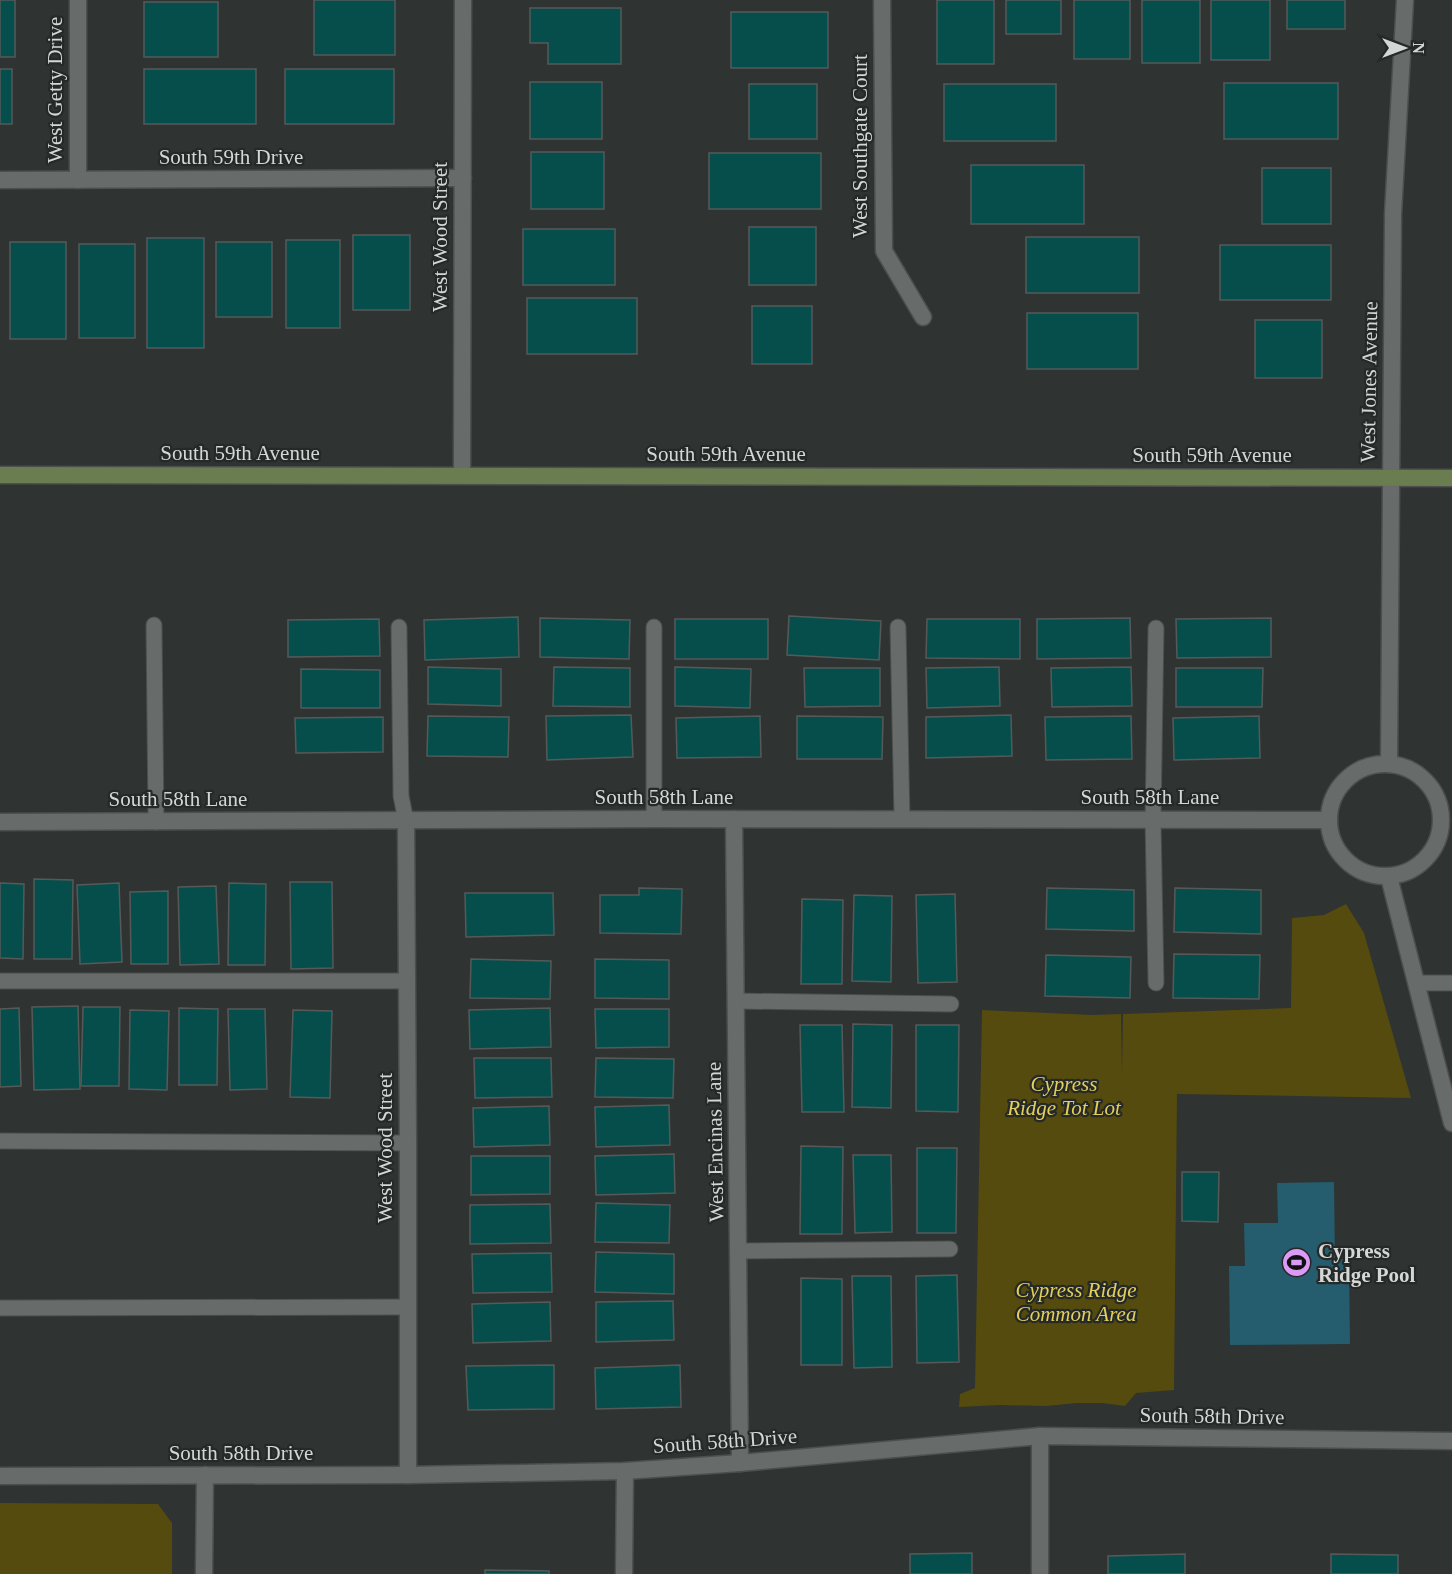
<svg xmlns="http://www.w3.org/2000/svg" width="1452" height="1574" font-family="Georgia,serif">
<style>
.green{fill:#554b0e}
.water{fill:#255c6e}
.building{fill:#064e4c;stroke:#555a59;stroke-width:1.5}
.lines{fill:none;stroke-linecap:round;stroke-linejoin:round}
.service-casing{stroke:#4c4f4e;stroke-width:17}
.minor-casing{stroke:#4c4f4e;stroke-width:19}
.secondary-casing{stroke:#4c4f4e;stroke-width:19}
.service{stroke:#676b69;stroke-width:15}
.minor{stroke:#676b69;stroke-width:16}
.secondary{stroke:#697d50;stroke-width:16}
.labels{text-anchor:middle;stroke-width:4.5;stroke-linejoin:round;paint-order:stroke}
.street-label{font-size:21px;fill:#d4d7d5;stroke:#252927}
.park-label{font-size:21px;font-style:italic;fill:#e3cf5b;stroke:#252927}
.poi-label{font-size:21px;font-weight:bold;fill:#d4d7d5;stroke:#252927;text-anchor:start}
</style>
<rect width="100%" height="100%" fill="#2f3331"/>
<!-- green -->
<g class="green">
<polygon points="1346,904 1364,933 1411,1098 1177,1094 1174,1390 1136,1393 1125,1406 1102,1403 1077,1403 1046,1406 1000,1405 959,1407 960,1394 975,1388 982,1010 1092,1015 1121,1014 1122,1074 1123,1014 1291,1008 1292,918 1324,915"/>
<polygon points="0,1503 158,1504 172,1523 172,1574 0,1574"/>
</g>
<!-- water -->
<polygon class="water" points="1334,1182 1335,1259 1349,1259 1350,1344 1230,1345 1229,1266 1245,1266 1244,1223 1278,1223 1277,1183"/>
<!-- building -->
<g class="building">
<rect x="0" y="0" width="15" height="57"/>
<rect x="314" y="0" width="81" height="55"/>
<rect x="937" y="0" width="57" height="64"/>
<rect x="1006" y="0" width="55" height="34"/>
<rect x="1074" y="0" width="56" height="59"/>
<rect x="1142" y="0" width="58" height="63"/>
<rect x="1211" y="0" width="59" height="60"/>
<rect x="1287" y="0" width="58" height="29"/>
<rect x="144" y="2" width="74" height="55"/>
<polygon points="530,8 621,8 621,64 548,64 548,43 530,43"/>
<rect x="731" y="12" width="97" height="56"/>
<rect x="0" y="69" width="12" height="55"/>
<rect x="144" y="69" width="112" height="55"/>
<rect x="285" y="69" width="109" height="55"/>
<rect x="530" y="82" width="72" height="57"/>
<rect x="1224" y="83" width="114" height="56"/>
<rect x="749" y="84" width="68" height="55"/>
<rect x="944" y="84" width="112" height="57"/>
<rect x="531" y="152" width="73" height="57"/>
<rect x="709" y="153" width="112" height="56"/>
<rect x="971" y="165" width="113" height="59"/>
<rect x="1262" y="168" width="69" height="56"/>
<rect x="749" y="227" width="67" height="58"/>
<rect x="523" y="229" width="92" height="56"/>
<rect x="353" y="235" width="57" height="75"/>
<rect x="1026" y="237" width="113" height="56"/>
<rect x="147" y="238" width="57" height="110"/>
<rect x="286" y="240" width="54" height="88"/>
<rect x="10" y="242" width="56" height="97"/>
<rect x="216" y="242" width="56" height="75"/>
<rect x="79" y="244" width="56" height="94"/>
<rect x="1220" y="245" width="111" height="55"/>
<rect x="527" y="298" width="110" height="56"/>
<rect x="752" y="306" width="60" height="58"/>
<rect x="1027" y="313" width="111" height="56"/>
<rect x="1255" y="320" width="67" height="58"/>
<polygon points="789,616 881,621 879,660 787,655"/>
<polygon points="518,617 519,657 425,660 424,620"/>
<polygon points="540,618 630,620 629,659 540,657"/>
<polygon points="1130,618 1131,658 1037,659 1037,619"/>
<polygon points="1271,618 1271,657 1177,658 1176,619"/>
<polygon points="379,619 380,656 288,657 288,620"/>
<rect x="675" y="619" width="93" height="40"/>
<polygon points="927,619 1020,619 1020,659 926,658"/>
<polygon points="428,667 501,669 501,706 428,704"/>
<polygon points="554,667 630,668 630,707 553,706"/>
<polygon points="675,667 751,669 750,708 675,706"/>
<polygon points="999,667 1000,706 927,708 926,668"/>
<polygon points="1131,667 1132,706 1052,707 1051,668"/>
<polygon points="804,668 880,668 880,706 805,707"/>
<polygon points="1176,668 1263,668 1262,707 1176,707"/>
<polygon points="301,669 380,670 380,708 301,708"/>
<polygon points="631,715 633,757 547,760 546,716"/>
<polygon points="1011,715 1012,756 926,758 926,717"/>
<polygon points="428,716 509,717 508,757 427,756"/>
<polygon points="760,716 761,757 677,758 676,718"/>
<polygon points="797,716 883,717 882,759 797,759"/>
<polygon points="1131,716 1132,759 1046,760 1045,717"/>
<polygon points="1259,716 1260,758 1174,760 1173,718"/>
<polygon points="383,717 383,752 296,753 295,718"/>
<polygon points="34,879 73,880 72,959 34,959"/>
<polygon points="290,882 332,882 333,968 291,969"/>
<polygon points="0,883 24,884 23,959 0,958"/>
<polygon points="119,883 122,962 80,964 77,885"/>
<polygon points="229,883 266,884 265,965 228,965"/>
<polygon points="216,886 219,964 180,965 178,887"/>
<polygon points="639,888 682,889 681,934 600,933 600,895 639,895"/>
<polygon points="1047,888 1134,890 1134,931 1046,929"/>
<polygon points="1175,888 1261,890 1261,934 1174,932"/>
<polygon points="168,891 168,964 131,964 130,892"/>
<polygon points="465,893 553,893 554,935 466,937"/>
<polygon points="955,894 957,982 918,983 916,895"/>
<polygon points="854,895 892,896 891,982 852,981"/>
<polygon points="802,899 843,900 842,984 801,984"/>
<polygon points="1174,954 1260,955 1259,999 1173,998"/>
<polygon points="1046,955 1131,957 1130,998 1045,996"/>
<polygon points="471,959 551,961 550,999 470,998"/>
<polygon points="595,959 669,960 669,999 595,998"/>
<polygon points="78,1006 80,1089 34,1090 32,1007"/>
<polygon points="83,1007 120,1007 119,1086 81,1086"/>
<polygon points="19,1008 21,1086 0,1087 0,1009"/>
<polygon points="179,1008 218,1009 217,1085 179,1085"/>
<polygon points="550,1008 551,1047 470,1049 469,1010"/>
<polygon points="228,1009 265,1009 267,1089 230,1090"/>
<polygon points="595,1009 669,1009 669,1047 596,1048"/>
<polygon points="130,1010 169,1011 167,1090 129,1089"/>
<polygon points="293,1010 332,1011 330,1098 290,1097"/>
<polygon points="853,1024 892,1025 891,1108 852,1107"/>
<polygon points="800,1025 842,1025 844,1112 802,1112"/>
<polygon points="916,1025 959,1025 958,1112 916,1111"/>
<polygon points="474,1058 551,1058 552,1097 475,1098"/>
<polygon points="596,1058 674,1059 673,1098 595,1097"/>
<polygon points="669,1105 670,1145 596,1147 595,1107"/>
<polygon points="549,1106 550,1145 474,1147 473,1108"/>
<polygon points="801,1146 843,1147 842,1234 800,1234"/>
<polygon points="917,1148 957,1148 956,1233 917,1233"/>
<polygon points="674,1154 675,1193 596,1195 595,1156"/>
<polygon points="853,1155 891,1155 892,1232 855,1233"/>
<polygon points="471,1156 550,1156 550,1194 471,1195"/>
<polygon points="1182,1172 1219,1172 1218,1222 1182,1221"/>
<polygon points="596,1203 670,1205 669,1243 595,1242"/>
<polygon points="550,1204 551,1243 470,1244 470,1205"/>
<polygon points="596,1252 674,1254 674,1294 595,1292"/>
<polygon points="551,1253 552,1292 473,1293 472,1254"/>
<polygon points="957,1275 959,1362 917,1363 916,1276"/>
<polygon points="852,1276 891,1276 892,1367 854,1368"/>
<polygon points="801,1278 842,1279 842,1365 801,1365"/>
<polygon points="673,1301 674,1340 596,1342 596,1302"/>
<polygon points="550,1302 551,1341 473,1343 472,1304"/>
<polygon points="554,1365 554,1409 468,1410 466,1366"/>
<polygon points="680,1365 681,1407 596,1409 595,1368"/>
<polygon points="972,1553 972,1574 910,1574 910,1554"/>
<polygon points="1185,1554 1185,1574 1108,1574 1108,1556"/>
<polygon points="1331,1554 1398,1555 1398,1574 1331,1574"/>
<polygon points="485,1570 549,1571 549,1574 485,1574"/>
</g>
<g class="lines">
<defs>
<g id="service">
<polyline points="154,625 156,822"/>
<polyline points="399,627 401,796 406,821"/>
<polyline points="654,627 654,819"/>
<polyline points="898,627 902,819"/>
<polyline points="0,981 407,981"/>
<polyline points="1156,983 1153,820 1156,628"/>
<polyline points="1416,983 1452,983"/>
<polyline points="736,1001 951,1004"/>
<polyline points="0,1141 408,1143"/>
<polyline points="739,1251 950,1249"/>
<polyline points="0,1308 407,1307"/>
</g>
<g id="minor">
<polyline points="78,0 78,180"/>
<polyline points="882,0 884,251 923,317"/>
<polyline points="0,180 463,178"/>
<polyline points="462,475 463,0"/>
<circle cx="1385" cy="820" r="56"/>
<polyline points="1389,764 1393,214 1405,0"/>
<polyline points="734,819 740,1463"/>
<polyline points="406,821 408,1143 408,1475"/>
<polyline points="0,822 654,819 1329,820"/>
<polyline points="1389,877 1452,1123"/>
<polyline points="1040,1436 1040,1574"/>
<polyline points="0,1476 408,1475 625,1471 740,1463 1040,1436 1452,1441"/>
<polyline points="204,1574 205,1475"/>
<polyline points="624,1574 625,1471"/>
</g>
<polyline id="secondary" points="0,475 1452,478"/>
</defs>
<!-- service casing -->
<use href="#service" class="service-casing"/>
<!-- minor casing -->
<use href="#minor" class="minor-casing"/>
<!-- secondary casing -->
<use href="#secondary" class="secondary-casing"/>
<!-- service -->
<use href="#service" class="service"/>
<!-- minor -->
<use href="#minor" class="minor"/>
<!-- secondary -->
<use href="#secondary" class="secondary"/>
</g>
<!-- icons -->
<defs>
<symbol id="stadium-disc" viewBox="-11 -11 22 22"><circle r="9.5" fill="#da9af6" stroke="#252927"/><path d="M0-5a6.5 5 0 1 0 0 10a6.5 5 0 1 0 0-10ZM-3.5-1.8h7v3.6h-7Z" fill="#111"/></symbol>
</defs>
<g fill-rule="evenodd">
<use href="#stadium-disc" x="1280" y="1246" width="33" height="33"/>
</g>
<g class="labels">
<!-- street labels -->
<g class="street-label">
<text transform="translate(55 90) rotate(-90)" y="7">West Getty Drive</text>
<text transform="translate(860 146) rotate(-90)" y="7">West Southgate Court</text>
<text x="231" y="164">South 59th Drive</text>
<text transform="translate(440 237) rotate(-90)" y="7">West Wood Street</text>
<text transform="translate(1369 382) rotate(-89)" y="7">West Jones Avenue</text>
<text x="240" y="460">South 59th Avenue</text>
<text x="726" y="461">South 59th Avenue</text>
<text x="1212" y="462">South 59th Avenue</text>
<text x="664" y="804">South 58th Lane</text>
<text x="1150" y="804">South 58th Lane</text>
<text x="178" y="806">South 58th Lane</text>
<text transform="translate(715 1142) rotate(-91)" y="7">West Encinas Lane</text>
<text transform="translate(385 1148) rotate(-90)" y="7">West Wood Street</text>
<text transform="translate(1212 1416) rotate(1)" y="7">South 58th Drive</text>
<text transform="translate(725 1441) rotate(-4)" y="7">South 58th Drive</text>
<text x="241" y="1460">South 58th Drive</text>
</g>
<!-- park labels -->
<g class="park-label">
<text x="1064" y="1091">Cypress<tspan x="1064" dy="24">Ridge Tot Lot</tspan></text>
<text x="1076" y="1297">Cypress Ridge<tspan x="1076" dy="24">Common Area</tspan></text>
</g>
<!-- poi labels -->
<g class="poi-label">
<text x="1318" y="1258">Cypress<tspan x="1318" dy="24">Ridge Pool</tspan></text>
</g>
</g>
<!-- north arrow -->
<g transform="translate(1404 48) rotate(90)" stroke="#252927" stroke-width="4.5" paint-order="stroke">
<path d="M0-4.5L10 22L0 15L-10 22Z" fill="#d4d7d5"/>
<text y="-9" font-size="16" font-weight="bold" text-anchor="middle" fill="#d4d7d5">N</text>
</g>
</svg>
